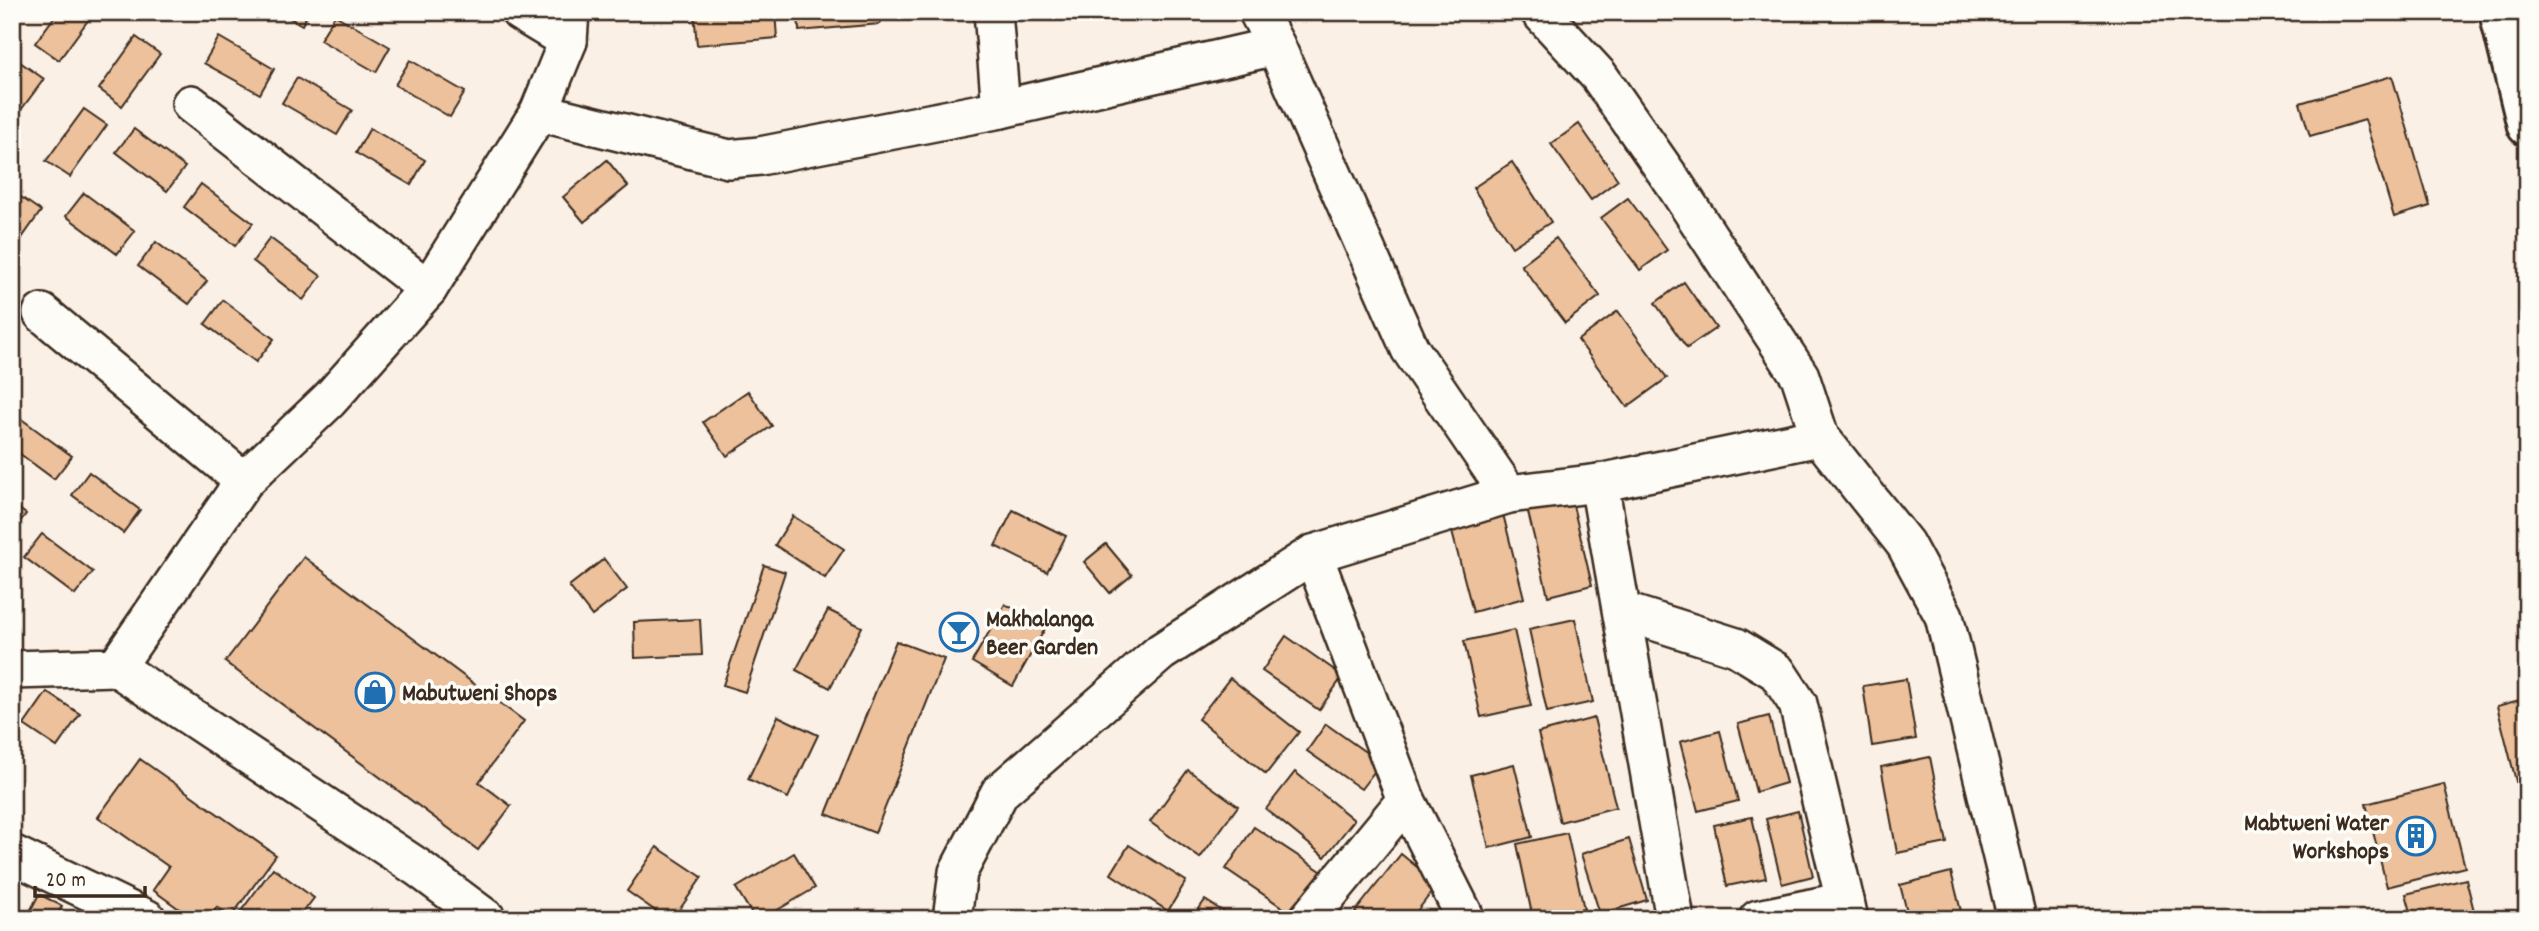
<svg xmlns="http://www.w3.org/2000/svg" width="2539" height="931" font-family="Dekko,sans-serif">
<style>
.building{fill:#ecc19c;stroke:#3b2a1e;stroke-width:2}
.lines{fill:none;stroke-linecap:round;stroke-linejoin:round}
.minor-casing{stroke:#3b2a1e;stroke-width:42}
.tertiary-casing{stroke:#3b2a1e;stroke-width:44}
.minor{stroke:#fdfcf7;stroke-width:37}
.tertiary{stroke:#fdfcf7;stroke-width:38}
.labels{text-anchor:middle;stroke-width:7;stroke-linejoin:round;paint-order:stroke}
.poi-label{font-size:24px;font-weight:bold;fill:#3b2a1e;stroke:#fdfcf7;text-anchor:start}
</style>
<rect width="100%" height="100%" fill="#faf0e5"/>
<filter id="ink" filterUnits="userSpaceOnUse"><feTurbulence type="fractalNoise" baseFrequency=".0143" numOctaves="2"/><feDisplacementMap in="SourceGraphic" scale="14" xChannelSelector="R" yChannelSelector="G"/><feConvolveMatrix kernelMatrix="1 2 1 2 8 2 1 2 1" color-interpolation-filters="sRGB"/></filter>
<g filter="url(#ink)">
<!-- building -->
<g class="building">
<polygon points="58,12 94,12 59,60 35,43"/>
<polygon points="279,12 309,12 302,25"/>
<polygon points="694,12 775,12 777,38 697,45"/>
<polygon points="798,12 880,12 880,24 799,31"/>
<polygon points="335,15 390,47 376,72 320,40"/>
<polygon points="136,37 160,54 122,106 99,89"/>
<polygon points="219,37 274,69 260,94 204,63"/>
<polygon points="410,60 465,92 450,117 395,85"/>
<polygon points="20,62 44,79 12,122 12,73"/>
<polygon points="2392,76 2430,206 2394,217 2365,120 2310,136 2300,103"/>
<polygon points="297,78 352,110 337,135 282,103"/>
<polygon points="84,109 107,125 70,177 46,161"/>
<polygon points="1579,124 1618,180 1591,200 1551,144"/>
<polygon points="370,128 425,160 411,185 356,153"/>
<polygon points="134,129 185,167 167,191 116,152"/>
<polygon points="607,160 628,186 584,222 563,197"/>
<polygon points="1512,162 1551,222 1512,247 1473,188"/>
<polygon points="201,184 253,223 235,246 184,207"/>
<polygon points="84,193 135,231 117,254 66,216"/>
<polygon points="18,195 41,211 12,252 12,202"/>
<polygon points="1628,198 1667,250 1640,270 1601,218"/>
<polygon points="270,238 321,276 303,300 253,261"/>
<polygon points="1556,238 1600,296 1565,323 1521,265"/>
<polygon points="156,242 207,281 189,304 138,266"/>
<polygon points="1684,282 1716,328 1687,348 1655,303"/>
<polygon points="223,300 274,339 256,362 205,324"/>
<polygon points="1618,311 1667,378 1627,407 1578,340"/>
<polygon points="748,391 772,426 727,456 703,422"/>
<polygon points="20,418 72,456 54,479 12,448 12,428"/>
<polygon points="89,472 140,510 123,533 72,495"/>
<polygon points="1571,497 1592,585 1548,596 1527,508"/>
<polygon points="12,504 26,514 12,532"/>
<polygon points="1013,510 1066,536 1047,572 995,546"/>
<polygon points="1503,514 1524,598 1473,612 1451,528"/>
<polygon points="793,516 844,549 825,578 775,545"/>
<polygon points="42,534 93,572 75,595 24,557"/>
<polygon points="1106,544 1132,575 1110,593 1084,562"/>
<polygon points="304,557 524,721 479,782 511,806 478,850 225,662"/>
<polygon points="604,559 627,589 592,616 569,586"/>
<polygon points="764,565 785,572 745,692 723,685"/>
<polygon points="1005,604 1046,627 1013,686 972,662"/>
<polygon points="828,610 862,627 830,688 796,670"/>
<polygon points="700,619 702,655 635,658 634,622"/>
<polygon points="1575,619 1593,702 1547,712 1529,629"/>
<polygon points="1514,630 1531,706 1481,717 1464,641"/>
<polygon points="1286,636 1343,676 1319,710 1262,671"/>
<polygon points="896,641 944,659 875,833 826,814"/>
<polygon points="1230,678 1299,732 1266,774 1198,719"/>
<polygon points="1906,679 1916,739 1872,746 1863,686"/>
<polygon points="47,692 80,714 57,747 24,725"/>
<polygon points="2527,698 2527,808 2523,809 2497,706"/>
<polygon points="778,716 818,735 788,798 748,779"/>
<polygon points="1769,716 1786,783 1756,792 1738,724"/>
<polygon points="1594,718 1616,807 1560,822 1538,733"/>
<polygon points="1326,724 1381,763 1361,789 1307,751"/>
<polygon points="1720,731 1738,801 1698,811 1680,742"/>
<polygon points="1930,757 1947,843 1897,853 1881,767"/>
<polygon points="140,759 276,855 231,917 217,907 208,919 193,919 153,890 169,867 98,817"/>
<polygon points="1514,764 1532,837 1489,848 1471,775"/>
<polygon points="1188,770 1238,806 1200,858 1150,822"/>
<polygon points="1295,772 1354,820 1325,857 1266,809"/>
<polygon points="2444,784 2465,867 2387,887 2366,804"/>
<polygon points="1798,811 1813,876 1782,884 1766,819"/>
<polygon points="1752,817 1766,878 1727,886 1714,825"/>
<polygon points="1254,827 1324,873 1295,916 1226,869"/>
<polygon points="1567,833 1584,909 1533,919 1517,844"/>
<polygon points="1629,839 1647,900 1600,914 1581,854"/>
<polygon points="1129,845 1186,881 1168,911 1111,874"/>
<polygon points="657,847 702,877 673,919 667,919 627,891"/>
<polygon points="794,853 815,888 762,919 755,919 736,888"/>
<polygon points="1401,854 1438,884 1411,919 1363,919 1355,912"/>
<polygon points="273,868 314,898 298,919 235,919"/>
<polygon points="1951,872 1963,919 1909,919 1900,885"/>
<polygon points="2466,879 2476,919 2413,919 2406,894"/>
<polygon points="39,894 62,906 55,919 26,919"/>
<polygon points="1205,900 1235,919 1192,919"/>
</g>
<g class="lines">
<defs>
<g id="minor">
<polyline points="520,12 568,41"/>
<polyline points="993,12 1001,109"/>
<polyline points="1258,12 1276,46 1410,349 1509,494"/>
<polyline points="1540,12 1599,76 1675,185 1800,376 1820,437"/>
<polyline points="191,104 428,289"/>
<polyline points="539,112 729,159 760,156 1001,109 1276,46"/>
<polyline points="42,313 244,481"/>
<polyline points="1599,483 1675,919"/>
<polyline points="1313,554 1406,800 1466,919"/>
<polyline points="1622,611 1736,647 1777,672 1798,704 1845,901"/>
<polyline points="116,667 417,867 487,919"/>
<polyline points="12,670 116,667 244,481 329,400 428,289 539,112 568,41 570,12"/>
<polyline points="12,854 147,919"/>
<polyline points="952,919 958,872 1000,792 1161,652 1313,554 1509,494 1599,483 1820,437 1905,544 1944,616 2017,919"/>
<polyline points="1308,919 1406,800"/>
<polyline points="1758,919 1845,901 1849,919"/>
</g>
<polyline id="tertiary" points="2499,12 2527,126"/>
</defs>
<!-- minor casing -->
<use href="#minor" class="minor-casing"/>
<!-- tertiary casing -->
<use href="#tertiary" class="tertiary-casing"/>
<!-- minor -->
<use href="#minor" class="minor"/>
<!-- tertiary -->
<use href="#tertiary" class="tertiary"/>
</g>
</g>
<!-- icons -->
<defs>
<symbol id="bar-ring" viewBox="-11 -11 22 22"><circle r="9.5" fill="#fdfcf7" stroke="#1f6fb2" stroke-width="1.5"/><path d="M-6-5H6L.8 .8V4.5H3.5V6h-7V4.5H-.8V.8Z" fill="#1f6fb2"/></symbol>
<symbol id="shop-ring" viewBox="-11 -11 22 22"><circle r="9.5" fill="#fdfcf7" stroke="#1f6fb2" stroke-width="1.5"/><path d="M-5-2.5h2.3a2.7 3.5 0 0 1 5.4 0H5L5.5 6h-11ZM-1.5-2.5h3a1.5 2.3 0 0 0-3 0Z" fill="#1f6fb2"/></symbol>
<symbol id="building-ring" viewBox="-11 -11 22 22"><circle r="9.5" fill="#fdfcf7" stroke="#1f6fb2" stroke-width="1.5"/><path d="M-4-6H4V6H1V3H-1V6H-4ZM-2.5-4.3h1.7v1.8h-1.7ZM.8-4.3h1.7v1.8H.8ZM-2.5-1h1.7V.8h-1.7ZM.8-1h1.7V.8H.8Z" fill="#1f6fb2"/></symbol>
</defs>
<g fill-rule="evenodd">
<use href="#bar-ring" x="937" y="610" width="44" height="44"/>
<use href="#shop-ring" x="353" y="670" width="44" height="44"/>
<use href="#building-ring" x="2394" y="814" width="44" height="44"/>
</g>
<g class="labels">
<!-- poi labels -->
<g class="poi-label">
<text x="986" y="626">Makhalanga<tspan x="986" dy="28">Beer Garden</tspan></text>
<text x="402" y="700">Mabutweni Shops</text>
<text x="2389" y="830" text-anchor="end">Mabtweni Water<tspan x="2389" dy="28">Workshops</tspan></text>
</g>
</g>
<!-- margin -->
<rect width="2539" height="931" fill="none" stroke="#fdfcf7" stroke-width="42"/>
<rect x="21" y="21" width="2497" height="889" fill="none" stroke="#3b2a1e" stroke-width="2.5" filter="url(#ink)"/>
<!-- scale -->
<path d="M35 886v10h110v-10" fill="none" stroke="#3b2a1e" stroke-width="3.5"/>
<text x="46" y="886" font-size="21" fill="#3b2a1e" stroke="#fdfcf7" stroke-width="5" paint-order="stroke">20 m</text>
</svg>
